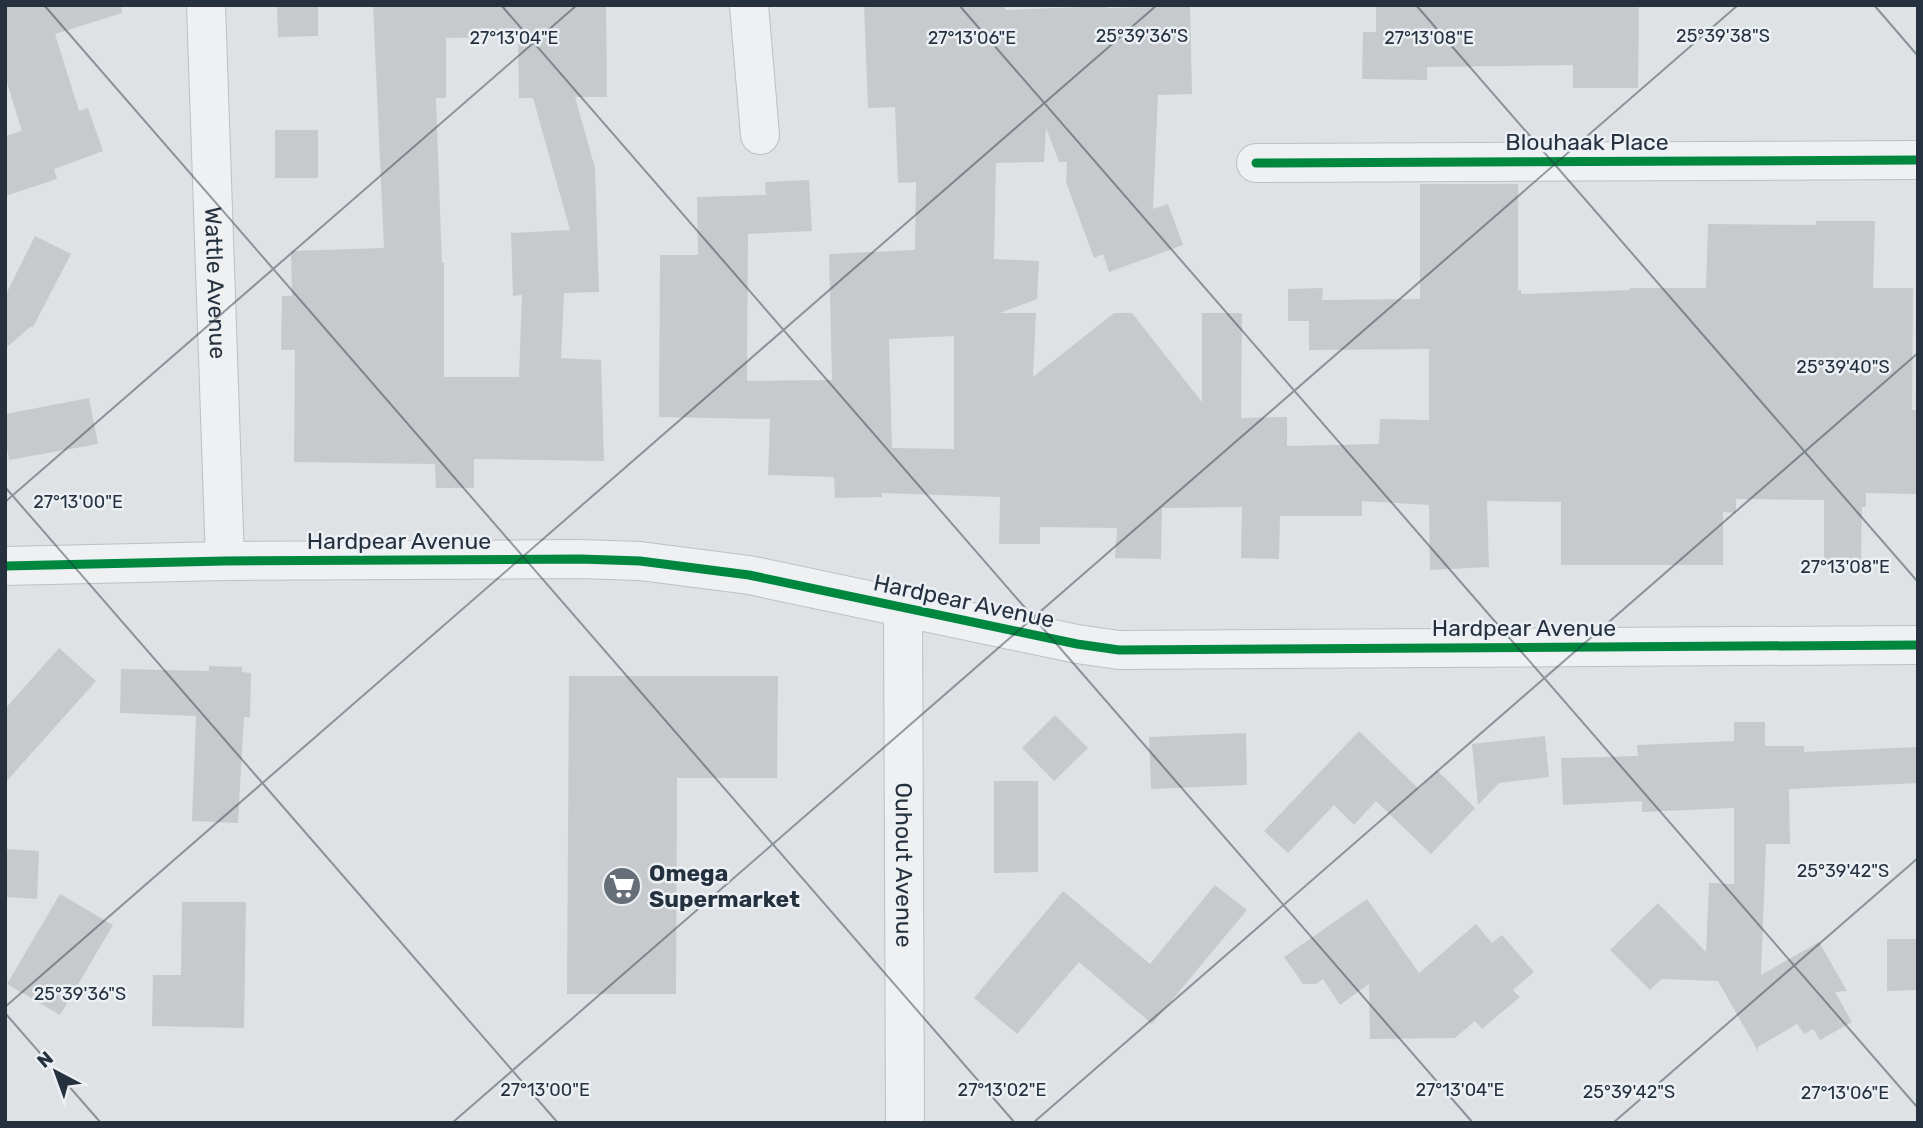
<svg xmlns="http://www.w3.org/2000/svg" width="1923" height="1128" font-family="Rubik,sans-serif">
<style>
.building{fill:#c7cacc;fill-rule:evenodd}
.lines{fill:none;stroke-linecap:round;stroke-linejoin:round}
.minor-casing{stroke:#bdc0c2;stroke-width:40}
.minor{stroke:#eef0f1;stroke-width:38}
.cycleway-casing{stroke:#ecf0f5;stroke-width:13}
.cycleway{stroke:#00873e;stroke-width:9}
.ticks{fill:none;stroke:#25313e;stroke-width:2;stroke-opacity:0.45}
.labels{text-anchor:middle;stroke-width:5;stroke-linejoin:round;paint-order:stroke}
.street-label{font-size:23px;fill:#25313e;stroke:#ecf0f5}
.poi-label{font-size:23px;font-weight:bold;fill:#25313e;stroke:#ecf0f5;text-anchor:start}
.ticks-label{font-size:18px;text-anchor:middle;fill:#25313e;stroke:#ecf0f5;stroke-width:5;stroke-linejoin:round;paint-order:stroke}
</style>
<rect width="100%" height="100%" fill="#dfe2e4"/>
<!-- building -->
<g class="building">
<polygon points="5,5 121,5 122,13 55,34 79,111 88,108 103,151 54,169 57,179 5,196 5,136 22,131 5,76"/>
<polygon points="277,5 318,5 318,36 278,37"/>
<path d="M373,5H606L607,97H575L595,168L599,292L564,293L561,358L601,360L604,461L474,459V488H436L435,464L294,462L295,350H281L282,296H292L291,251L384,248ZM518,37L519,98H533L570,230L511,233L513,296L522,295L519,377H444V263H442L436,98H446V38Z"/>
<path d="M864,5H1005V10L1107,6V8L1190,6L1192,94L1158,95L1153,209L1168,204L1183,245L1109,272L1103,254L1094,258L1066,182L1067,162H1059L1046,128L1044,162L996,163L994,259L1039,261L1037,299L1000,313H1036L1033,377L1114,313H1132L1202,402V313H1242L1241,418L1287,417V446L1379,444L1380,419L1429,420V349L1309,350V321H1288V289L1323,288L1322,300L1420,299V184H1518V290H1521V294L1630,290V288H1706L1708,224L1816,225V221H1875L1873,288H1913L1912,410H1916V494L1866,493V507H1862L1861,561L1824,562V500L1736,499V513L1723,512V565H1561V502L1487,501L1489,567L1430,570L1429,505L1362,501V516H1280L1279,559L1241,558L1242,507L1162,508L1161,559L1115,558L1117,528L1040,527V544H999L1000,497L882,493V497L835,498L834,477L768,475L770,419L659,417L660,255H698L697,197L766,195L765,182L809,180L812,231L748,234L747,381L832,380L829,254L915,250L916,182L898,183L895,107L868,108ZM954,336V449L892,448L889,339Z"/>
<polygon points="1376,5 1639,5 1638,88 1573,88 1573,65 1427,67 1427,80 1362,79 1363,32 1376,32"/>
<rect x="275" y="130" width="43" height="48"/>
<polygon points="35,236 71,254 33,327 30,327 5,349 5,296"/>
<polygon points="89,398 98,444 9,460 5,436 5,414"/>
<polygon points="59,648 96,681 5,783 5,709"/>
<polygon points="209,666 242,667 242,672 251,673 250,717 244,717 238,823 192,821 196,716 120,713 121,669 209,671"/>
<polygon points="569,676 778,676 777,778 677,778 676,994 567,994"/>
<polygon points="1055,715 1088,748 1054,781 1022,748"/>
<polygon points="1734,722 1765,722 1765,746 1804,746 1804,752 1918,747 1918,783 1789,789 1790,844 1766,844 1761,975 1819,942 1847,991 1835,992 1852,1022 1820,1040 1813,1029 1804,1034 1797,1024 1758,1047 1758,1051 1718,981 1662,979 1650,990 1610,950 1658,903 1706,952 1709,883 1734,884 1734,808 1642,812 1642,801 1563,805 1561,758 1638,756 1637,745 1734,741"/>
<polygon points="1359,731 1419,789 1437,770 1475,808 1431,854 1376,801 1354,825 1334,805 1288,853 1264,831"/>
<polygon points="1246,733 1247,785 1151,789 1149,737"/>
<polygon points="1545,736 1549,777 1499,783 1478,805 1472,744"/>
<polygon points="994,781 1038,781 1038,872 994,873"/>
<polygon points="5,849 39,851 37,899 5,897"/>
<polygon points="1215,885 1247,910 1152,1024 1079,962 1017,1034 974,998 1063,891 1150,964"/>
<polygon points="60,894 113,925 60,1015 7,984"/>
<polygon points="1367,899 1419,973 1476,924 1492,943 1502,935 1534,972 1513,990 1520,997 1482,1029 1475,1021 1455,1038 1370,1039 1369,984 1340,1005 1323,979 1316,984 1303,984 1284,957"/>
<polygon points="182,902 246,902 244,1028 152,1026 153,975 181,975"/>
<polygon points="1887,939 1918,939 1918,990 1887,991"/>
</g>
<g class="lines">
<defs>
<g id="minor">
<path id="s1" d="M206,5L225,561"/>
<polyline points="749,5 760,135"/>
<polyline points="1256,163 1918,160"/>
<polyline points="5,566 225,561 580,559 640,561 749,575 1077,644 1119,650 1918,645"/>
<path id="s2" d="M903,608L905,1123"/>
</g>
</defs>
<!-- minor casing -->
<use href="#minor" class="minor-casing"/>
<!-- minor -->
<use href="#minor" class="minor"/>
<defs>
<g id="cycleway">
<polyline points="1256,163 1918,160"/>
<polyline points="5,566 225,561 580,559 640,561 749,575 1077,644 1119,650 1918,645"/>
</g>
</defs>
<!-- cycleway casing -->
<use href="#cycleway" class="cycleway-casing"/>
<!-- cycleway -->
<use href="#cycleway" class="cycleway"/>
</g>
<!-- ticks -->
<path class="ticks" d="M44,5L1015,1123M501,5L1473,1123M959,5L1918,1108M1416,5L1918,582M1874,5L1918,56M5,487L558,1123M5,502L577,5M5,1007L1157,5M5,1013L101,1123M452,1123L1738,5M1033,1123L1918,353M1613,1123L1918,858"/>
<!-- icons -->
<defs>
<symbol id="supermarket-disc" viewBox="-11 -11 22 22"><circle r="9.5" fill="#666f78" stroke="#ecf0f5"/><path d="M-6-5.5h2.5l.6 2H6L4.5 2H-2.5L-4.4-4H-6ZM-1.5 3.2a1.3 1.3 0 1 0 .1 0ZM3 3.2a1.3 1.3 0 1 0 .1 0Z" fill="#fff"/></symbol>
</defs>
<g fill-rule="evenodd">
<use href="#supermarket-disc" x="600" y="864" width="44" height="44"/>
</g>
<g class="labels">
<!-- street labels -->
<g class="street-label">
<text x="1587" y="150">Blouhaak Place</text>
<text dy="8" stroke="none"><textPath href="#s1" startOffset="278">Wattle Avenue</textPath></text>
<text x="399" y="549">Hardpear Avenue</text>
<text transform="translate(964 601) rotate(12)" y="8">Hardpear Avenue</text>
<text x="1524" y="636">Hardpear Avenue</text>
<text dy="8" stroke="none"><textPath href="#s2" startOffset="257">Ouhout Avenue</textPath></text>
</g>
<!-- poi labels -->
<g class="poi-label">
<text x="649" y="881">Omega<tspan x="649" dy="26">Supermarket</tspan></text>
</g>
</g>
<g class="ticks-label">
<text x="1142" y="42">25°39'36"S</text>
<text x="1723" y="42">25°39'38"S</text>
<text x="514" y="44">27°13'04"E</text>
<text x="972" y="44">27°13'06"E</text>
<text x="1429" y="44">27°13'08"E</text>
<text x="1843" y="373">25°39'40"S</text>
<text x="78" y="508">27°13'00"E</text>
<text x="1845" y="573">27°13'08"E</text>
<text x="1843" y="877">25°39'42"S</text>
<text x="80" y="1000">25°39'36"S</text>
<text x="545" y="1096">27°13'00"E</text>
<text x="1002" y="1096">27°13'02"E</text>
<text x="1460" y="1096">27°13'04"E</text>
<text x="1629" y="1098">25°39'42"S</text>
<text x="1845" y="1099">27°13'06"E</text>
</g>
<!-- border -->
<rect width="1923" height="1128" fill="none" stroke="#25313e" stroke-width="14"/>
<!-- north arrow -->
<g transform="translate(56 1072) rotate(319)" stroke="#ecf0f5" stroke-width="5" paint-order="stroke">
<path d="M0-5L12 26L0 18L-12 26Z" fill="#25313e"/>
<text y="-10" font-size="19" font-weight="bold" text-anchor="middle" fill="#25313e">N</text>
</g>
</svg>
